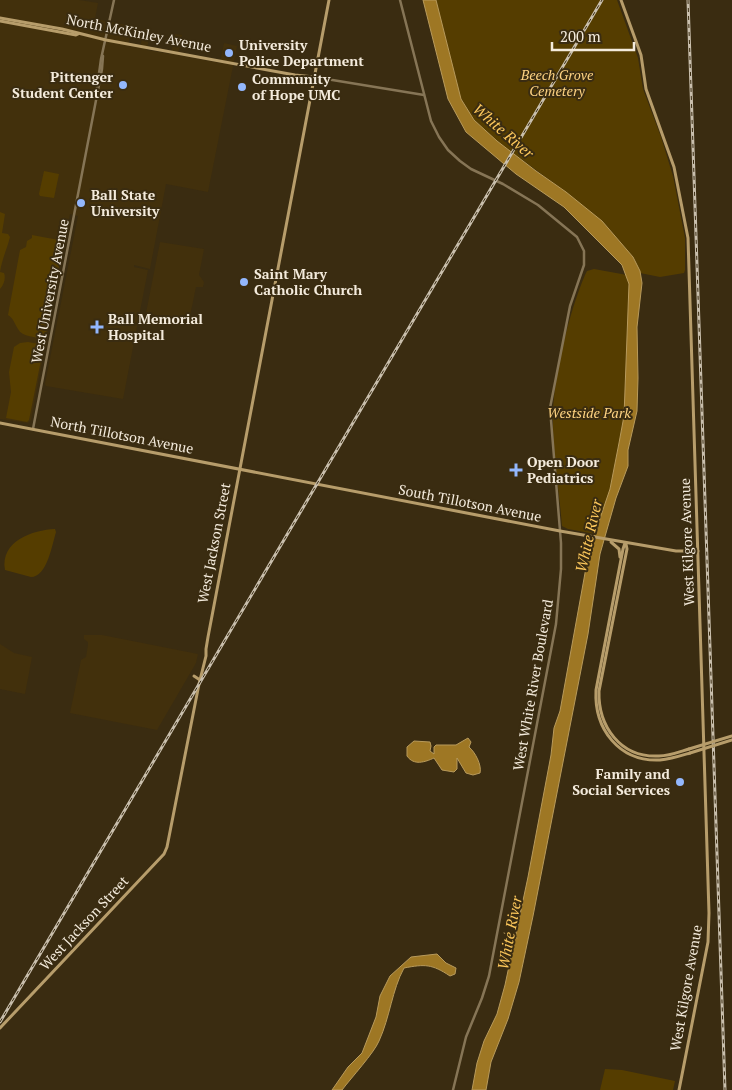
<svg xmlns="http://www.w3.org/2000/svg" width="732" height="1090" font-family="'PT Serif',serif">
<style>
.built{fill:#42300c}
.green{fill:#553d00}
.water{fill:#9e7724;stroke:#b89a5b}
.lines{fill:none;stroke-linecap:round;stroke-linejoin:round}
.stream{stroke:#b89a5b;stroke-width:1}
.tertiary{stroke:#867556;stroke-width:2.5}
.secondary{stroke:#b79d6b;stroke-width:3}
.rail-casing{stroke:#c9bfad;stroke-width:3}
.rail{stroke:#3a2c11;stroke-width:1;stroke-dasharray:4;stroke-linecap:butt}
.secondary-bridge{stroke:#b79d6b;stroke-width:3}
.poi-dot{fill:#93b7fd;stroke:#3a2c11;stroke-width:2}
.labels{text-anchor:middle;stroke-width:4;stroke-linejoin:round;paint-order:stroke}
.street-label{font-size:14px;fill:#f4ebdc;stroke:#3a2c11}
.poi-label{font-size:14px;font-weight:bold;fill:#f4ebdc;stroke:#3a2c11;text-anchor:start}
.park-label{font-size:14px;font-style:italic;fill:#fed382;stroke:#3a2c11}
.water-label{font-size:15px;font-style:italic;fill:#fcc75b;stroke:#3a2c11}
</style>
<rect width="100%" height="100%" fill="#3a2c11"/>
<!-- built -->
<g class="built">
<polygon points="0,0 79,0 98,3 95,19 132,26 128,46 140,48 144,29 150,31 147,50 171,54 175,34 182,35 178,55 220,63 224,43 237,46 208,192 166,184 150,269 134,265 134,267 148,270 123,399 46,386 45,384 78,216 70,214 31,420 28,423 0,419"/>
<polygon points="160,242 204,249 199,275 204,282 203,287 196,287 189,321 146,313"/>
<polygon points="84,635 102,635 198,654 196,663 157,730 70,713 81,660 86,657 88,645 88,642 84,639"/>
<polygon points="0,644 14,653 32,657 25,694 0,689"/>
</g>
<!-- green -->
<g class="green">
<polygon points="436,0 617,0 638,58 643,89 661,137 673,176 685,238 685,270 684,273 660,277 640,273 633,257 604,223 567,193 497,141 474,120 461,99"/>
<polygon points="44,171 59,174 54,198 40,196 39,194"/>
<path d="M0,212L5,214L2,233L8,234L10,237C7,249 2,259 0,272L4,273C6,278 4,285 0,289Z"/>
<path d="M32,235L64,241L45,339C36,337 22,337 18,329C14,323 14,319 8,315L20,250L26,247L27,241L32,238Z"/>
<path d="M594,269L627,275L629,284L624,416L610,489L595,534L568,529L562,526C559,488 552,449 553,412C555,370 569,313 585,275L587,271Z"/>
<polygon points="28,342 44,345 29,420 27,422 6,418 11,392 9,372 14,347 20,343"/>
<path d="M55,529L56,532C52,545 47,577 31,577L5,570C0,541 33,530 55,529Z"/>
<polygon points="605,1069 622,1070 675,1081 673,1090 600,1090"/>
</g>
<!-- water -->
<g class="water">
<polygon points="423,0 436,0 461,99 474,120 497,141 536,171 566,192 602,221 633,257 640,271 642,283 637,327 638,378 637,411 628,450 628,466 616,498 600,554 588,634 533,916 519,982 508,1019 491,1062 486,1090 472,1090 477,1063 484,1041 497,1014 505,985 528,877 551,755 554,728 560,711 589,551 610,489 619,443 624,416 629,284 622,265 564,207 516,174 466,132 448,99"/>
<path d="M468,738L471,742L469,747C475,752 482,765 480,773L473,775L466,773L457,758V769L454,772L442,770L434,758C425,762 414,766 407,756V747L414,741L430,742L431,746L430,751L434,754V747L436,745H456Z"/>
<path d="M437,954L446,963L456,968L455,974L450,976C432,964 425,964 404,968C392,990 390,1017 379,1041C374,1053 351,1078 342,1090H332L348,1067L362,1053L376,1017L380,996L390,976L411,957Z"/>
</g>
<g class="lines">
<!-- stream -->
<polyline class="stream" points="504,933 517,938"/>
<!-- tertiary -->
<g class="tertiary">
<polyline points="400,0 431,121 439,137 448,150 460,161 471,169 503,184 538,205 577,237 584,251 584,265 570,306 550,408 561,543 561,569 556,624 489,976 482,998 466,1037 453,1090"/>
<polyline points="314,77 424,95"/>
<polyline points="96,96 101,59 114,0"/>
<polyline points="33,429 102,69 103,56"/>
</g>
<!-- secondary -->
<g class="secondary">
<polyline points="621,0 641,55 646,89 674,167 688,238 709,913 708,942 679,1090"/>
<polyline points="0,18 62,29 106,40 295,75 314,77"/>
<polyline points="0,21 76,35 78,34"/>
<polyline points="0,423 560,531 676,551 698,551"/>
<polyline points="611,542 619,549 620,557"/>
<path d="M625,543L623,549L596,690C594,729 619,762 660,760C671,759 680,756 690,753"/>
<path d="M626,544L627,549L599,691C598,726 620,758 659,756C669,756 679,752 689,749"/>
<polyline points="194,676 200,680"/>
<polyline points="0,1028 164,854 167,847 199,684 206,656 206,649 208,637 329,0"/>
</g>
<defs>
<g id="rail">
<polyline points="688,0 725,1090"/>
<polyline points="0,1022 602,0"/>
</g>
</defs>
<!-- rail casing -->
<use href="#rail" class="rail-casing"/>
<!-- rail -->
<use href="#rail" class="rail"/>
<!-- secondary-bridge -->
<g class="secondary-bridge">
<polyline points="689,749 732,736"/>
<polyline points="690,753 732,740"/>
</g>
</g>
<!-- markers -->
<g class="poi-dot">
<circle cx="229" cy="53" r="5"/>
<circle cx="123" cy="85" r="5"/>
<circle cx="242" cy="87" r="5"/>
<circle cx="81" cy="203" r="5"/>
<circle cx="244" cy="282" r="5"/>
<path d="M94.5 319.5h5v5h5v5h-5v5h-5v-5h-5v-5h5z"/>
<path d="M513.5 462.5h5v5h5v5h-5v5h-5v-5h-5v-5h5z"/>
<circle cx="680" cy="782" r="5"/>
</g>
<g class="labels">
<!-- street labels -->
<g class="street-label">
<text transform="translate(139 33) rotate(11)" y="5">North McKinley Avenue</text>
<text transform="translate(50 291) rotate(-79)" y="5">West University Avenue</text>
<text transform="translate(122 435) rotate(11)" y="5">North Tillotson Avenue</text>
<text transform="translate(470 503) rotate(11)" y="5">South Tillotson Avenue</text>
<text transform="translate(687 542) rotate(-92)" y="5">West Kilgore Avenue</text>
<text transform="translate(214 543) rotate(-79)" y="5">West Jackson Street</text>
<text transform="translate(533 685) rotate(-80)" y="5">West White River Boulevard</text>
<text transform="translate(84 923) rotate(-47)" y="5">West Jackson Street</text>
<text transform="translate(686 988) rotate(-80)" y="5">West Kilgore Avenue</text>
</g>
<!-- poi labels -->
<g class="poi-label">
<text x="239" y="50">University<tspan x="239" dy="16">Police Department</tspan></text>
<text x="113" y="82" text-anchor="end">Pittenger<tspan x="113" dy="16">Student Center</tspan></text>
<text x="252" y="84">Community<tspan x="252" dy="16">of Hope UMC</tspan></text>
<text x="91" y="200">Ball State<tspan x="91" dy="16">University</tspan></text>
<text x="254" y="279">Saint Mary<tspan x="254" dy="16">Catholic Church</tspan></text>
<text x="108" y="324">Ball Memorial<tspan x="108" dy="16">Hospital</tspan></text>
<text x="527" y="467">Open Door<tspan x="527" dy="16">Pediatrics</tspan></text>
<text x="670" y="779" text-anchor="end">Family and<tspan x="670" dy="16">Social Services</tspan></text>
</g>
<!-- park labels -->
<g class="park-label">
<text x="557" y="80">Beech Grove<tspan x="557" dy="16">Cemetery</tspan></text>
<text x="589" y="418">Westside Park</text>
</g>
<!-- water labels -->
<g class="water-label">
<text transform="translate(503 131) rotate(41)" y="5">White River</text>
<text transform="translate(589 536) rotate(-77)" y="5">White River</text>
<text transform="translate(510 933) rotate(-79)" y="5">White River</text>
</g>
</g>
<!-- scale -->
<path d="M552 42v8h82v-8" fill="none" stroke="#f4ebdc" stroke-width="2.5"/>
<text x="560" y="42" font-size="15" fill="#f4ebdc" stroke="#3a2c11" stroke-width="4" paint-order="stroke">200 m</text>
</svg>
